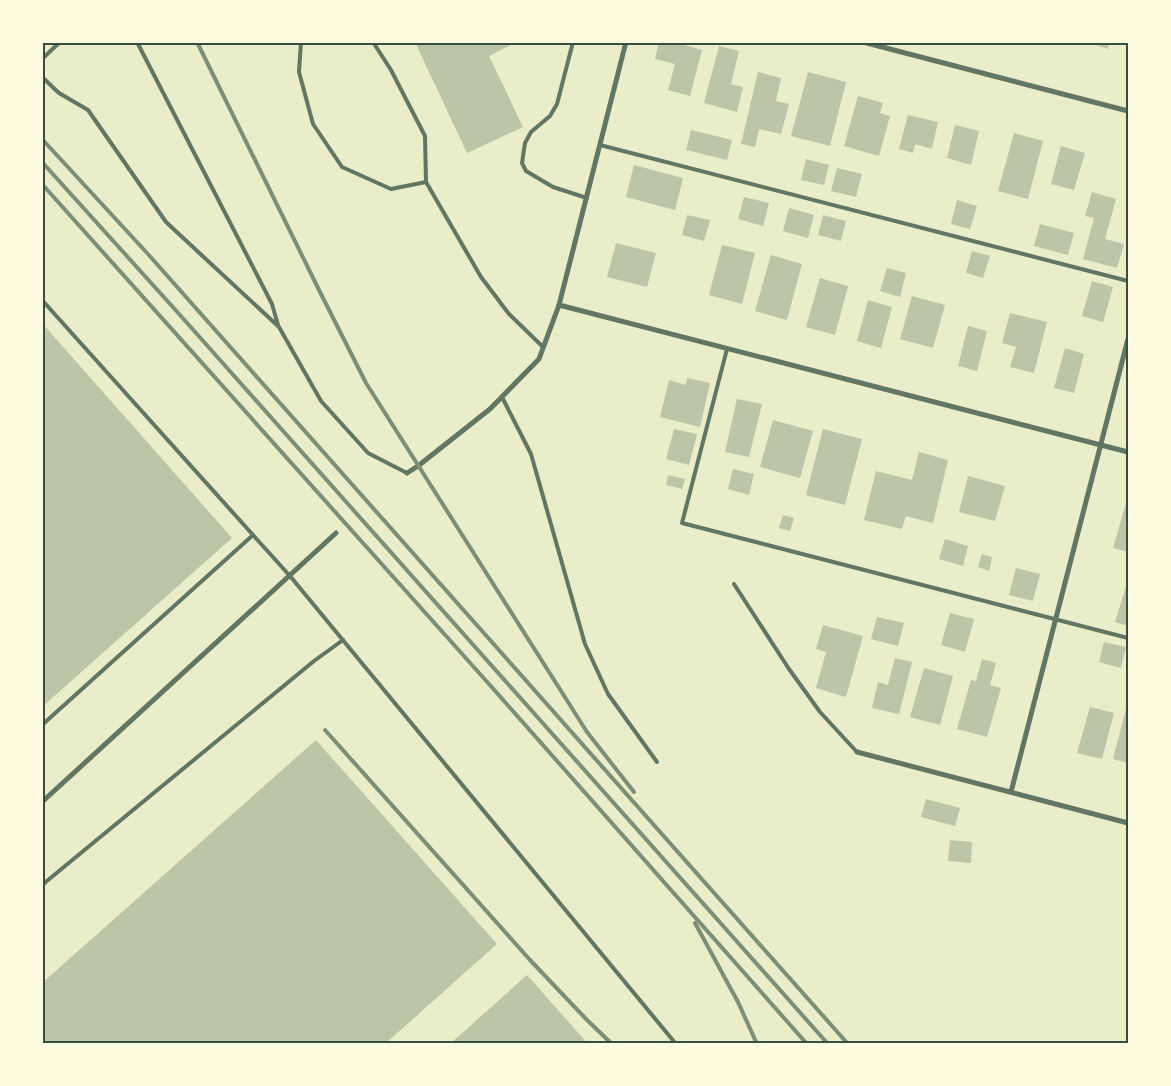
<svg xmlns="http://www.w3.org/2000/svg" width="1171" height="1086" font-family="'Fira Sans Condensed',sans-serif">
<style>
.building{fill:#bcc5a7}
.lines{fill:none;stroke-linecap:round;stroke-linejoin:round}
.service{stroke:#617663;stroke-width:4}
.minor{stroke:#617663;stroke-width:5}
.rail{stroke:#7c8e77;stroke-width:4}
.neatline{fill:none;stroke:#344e41;stroke-width:2}
</style>
<rect width="100%" height="100%" fill="#e9edc9"/>
<!-- building -->
<g class="building">
<polygon points="415,42 517,42 489,56 523,127 467,153"/>
<polygon points="659,42 674,42 702,50 690,96 668,90 675,64 655,59"/>
<polygon points="1087,42 1109,42 1108,49"/>
<polygon points="719,46 739,51 731,84 743,87 737,112 704,103"/>
<polygon points="758,72 781,78 776,101 789,104 781,134 759,129 755,147 741,144"/>
<polygon points="808,72 846,82 830,146 791,136"/>
<polygon points="858,96 883,103 880,113 890,116 879,156 844,146"/>
<polygon points="908,115 938,122 932,149 915,144 913,153 899,149"/>
<polygon points="955,125 979,131 971,165 947,158"/>
<polygon points="691,130 732,140 727,160 686,150"/>
<polygon points="1014,133 1043,141 1028,199 998,191"/>
<polygon points="1061,146 1085,153 1074,190 1051,184"/>
<polygon points="806,159 829,165 824,185 801,180"/>
<polygon points="634,165 683,178 675,210 626,197"/>
<polygon points="837,168 862,174 856,197 831,191"/>
<polygon points="1092,192 1116,199 1105,239 1124,244 1117,268 1083,259 1094,218 1085,216"/>
<polygon points="744,197 769,203 763,226 738,219"/>
<polygon points="957,200 977,206 970,229 951,224"/>
<polygon points="789,208 814,215 808,238 783,231"/>
<polygon points="687,215 710,220 704,241 682,235"/>
<polygon points="823,215 846,221 841,241 818,235"/>
<polygon points="1040,224 1074,233 1068,255 1034,246"/>
<polygon points="616,243 656,253 647,287 607,277"/>
<polygon points="722,245 755,253 742,304 709,295"/>
<polygon points="972,251 990,256 983,278 966,273"/>
<polygon points="771,255 802,264 787,320 755,311"/>
<polygon points="887,268 906,273 900,297 880,291"/>
<polygon points="820,278 848,286 835,335 806,327"/>
<polygon points="1092,281 1113,287 1103,322 1082,316"/>
<polygon points="912,296 945,305 933,348 900,339"/>
<polygon points="868,300 892,307 881,348 857,341"/>
<polygon points="1010,313 1047,322 1034,373 1010,367 1016,347 1002,343"/>
<polygon points="42,323 232,538 42,707"/>
<polygon points="968,326 987,331 977,371 958,366"/>
<polygon points="1065,348 1084,354 1074,393 1054,388"/>
<polygon points="687,378 710,383 700,427 660,417 669,380 686,385"/>
<polygon points="737,399 762,404 749,457 725,452"/>
<polygon points="773,420 813,431 800,478 760,467"/>
<polygon points="674,429 697,434 689,465 666,459"/>
<polygon points="823,429 862,439 845,505 806,495"/>
<polygon points="919,452 948,460 933,523 906,516 902,529 864,520 876,471 912,480"/>
<polygon points="733,469 754,474 749,495 728,489"/>
<polygon points="668,475 685,479 682,489 666,485"/>
<polygon points="968,476 1005,486 995,521 959,512"/>
<polygon points="1127,500 1128,500 1128,552 1113,548"/>
<polygon points="783,515 794,518 790,531 779,528"/>
<polygon points="945,539 968,546 963,566 939,559"/>
<polygon points="982,554 992,557 989,571 978,567"/>
<polygon points="1016,568 1040,574 1033,601 1009,595"/>
<polygon points="1128,580 1128,626 1115,622"/>
<polygon points="950,613 974,619 965,652 941,645"/>
<polygon points="877,617 904,623 898,646 871,639"/>
<polygon points="823,625 863,636 846,697 816,688 826,652 816,649"/>
<polygon points="1104,642 1126,647 1121,668 1099,662"/>
<polygon points="895,658 912,662 899,714 872,708 878,682 888,685"/>
<polygon points="982,659 996,663 990,685 1001,688 987,737 957,729 971,680 976,681"/>
<polygon points="924,668 953,676 940,725 910,717"/>
<polygon points="1127,705 1128,706 1128,763 1113,759"/>
<polygon points="1090,707 1114,713 1102,759 1077,753"/>
<polygon points="316,740 497,944 385,1044 45,1044 42,1041 42,983"/>
<polygon points="926,799 960,808 955,826 921,817"/>
<polygon points="950,840 972,842 971,863 948,861"/>
<polygon points="527,975 588,1044 450,1044"/>
</g>
<g class="lines">
<!-- service -->
<g class="service">
<polyline points="137,42 272,304 278,325"/>
<polyline points="301,42 299,72 313,124 342,167 391,189 426,182"/>
<polyline points="373,42 391,70 425,136 426,182 481,277 509,314 543,347"/>
<polyline points="573,42 557,104 550,116 531,132 525,143 522,163 526,171 553,187 587,198"/>
<polyline points="42,59 60,42"/>
<polyline points="42,77 59,93 88,110 166,222 279,327 321,401 368,453 407,473"/>
<polyline points="600,145 1128,281"/>
<polyline points="42,300 253,535 42,725"/>
<polyline points="727,349 682,523 1128,638"/>
<polyline points="502,397 531,454 585,644 608,694 657,762"/>
<polyline points="253,535 290,576 676,1044"/>
<polyline points="734,584 789,669 820,712 857,752"/>
<polyline points="42,885 314,661 343,640"/>
</g>
<!-- minor -->
<g class="minor">
<polyline points="863,42 1128,111"/>
<polyline points="559,305 1128,452"/>
<polyline points="407,473 418,466 490,409 539,359 559,305 626,42"/>
<polyline points="857,752 1128,823"/>
<polyline points="1011,792 1128,339"/>
<polyline points="42,802 336,533"/>
</g>
<!-- rail -->
<g class="rail">
<polyline points="197,42 320,292 366,383 587,732 634,792"/>
<polyline points="42,139 147,253 848,1044"/>
<polyline points="42,162 180,315 828,1044"/>
<polyline points="42,184 489,684 807,1044"/>
<polyline points="325,730 530,960 587,1020 612,1044"/>
<polyline points="695,923 738,1002 757,1044"/>
</g>
</g>
<!-- border -->
<rect width="1171" height="1086" fill="none" stroke="#fefae0" stroke-width="88"/>
<rect x="44" y="44" width="1083" height="998" class="neatline"/>
</svg>
